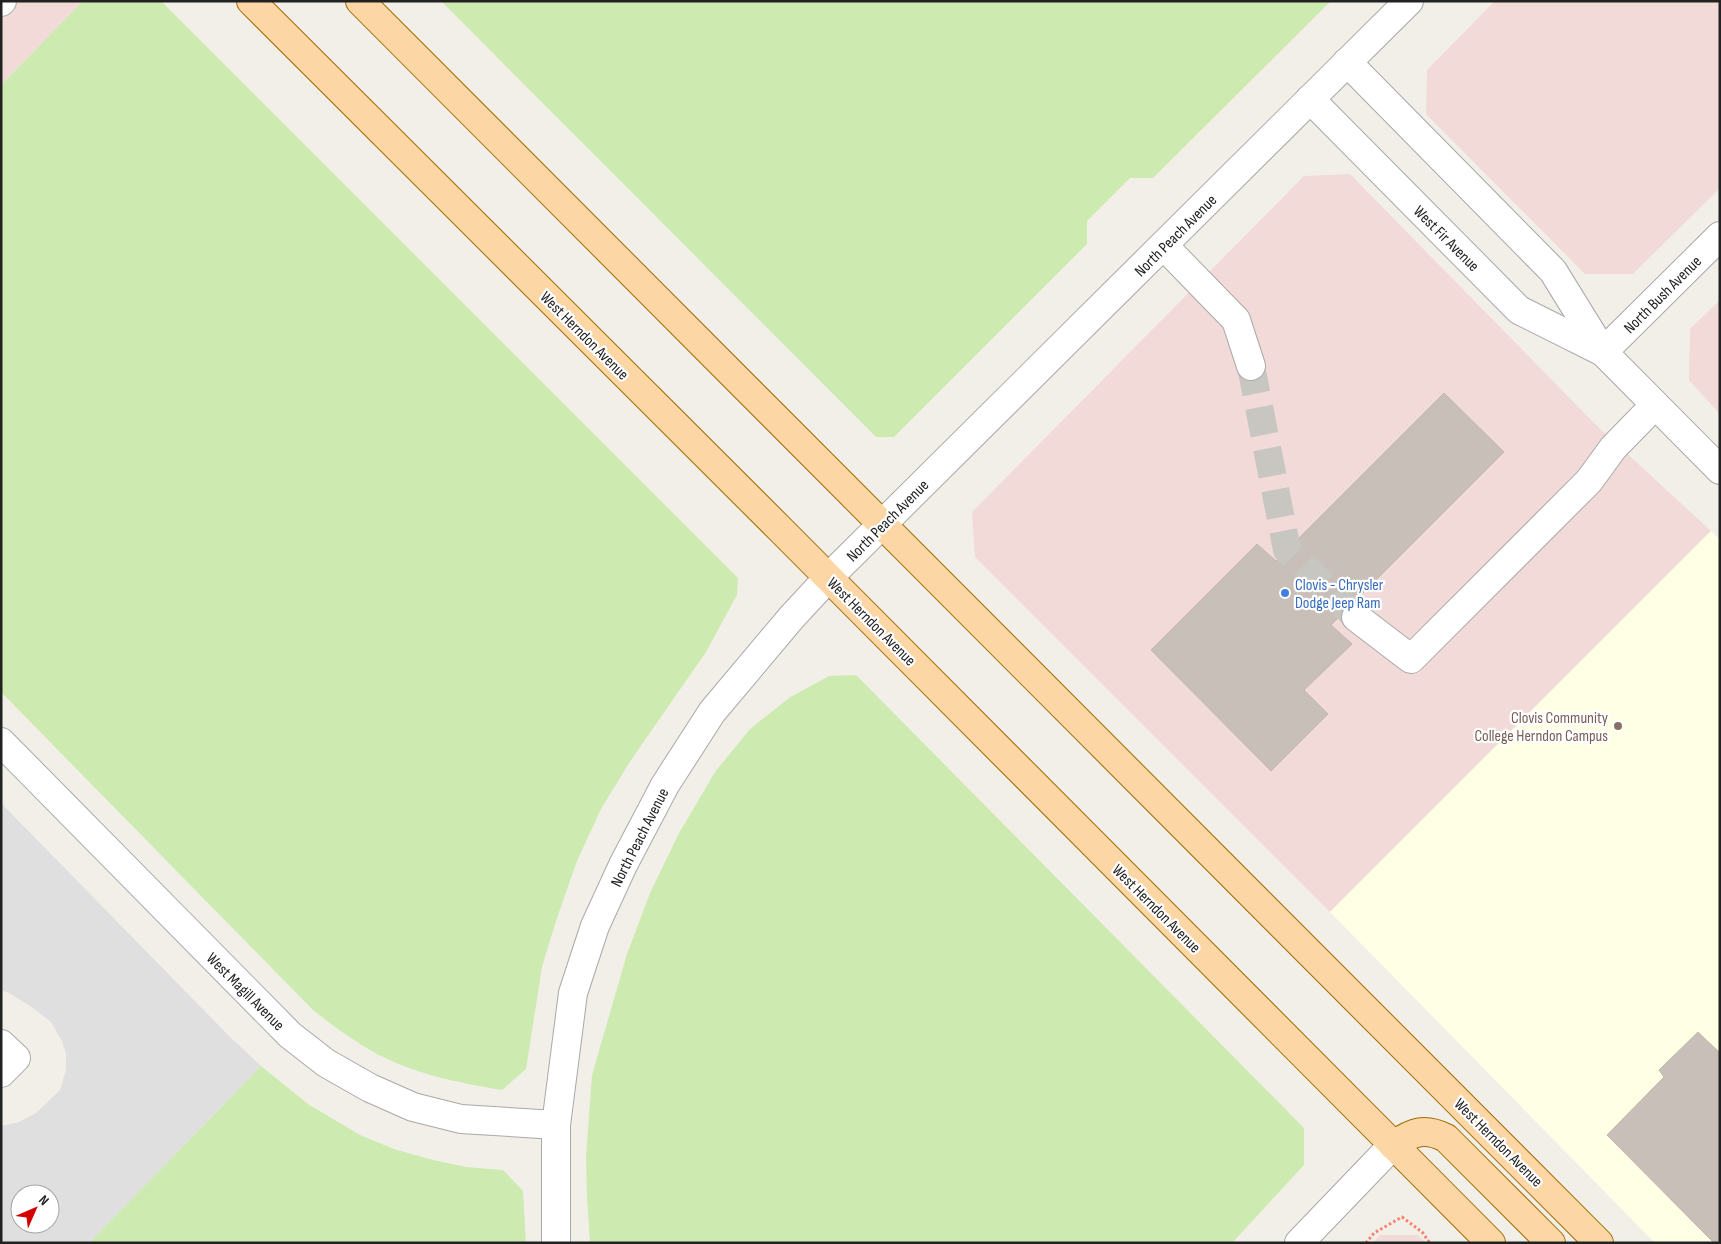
<svg xmlns="http://www.w3.org/2000/svg" width="1721" height="1244" font-family="'Sofia Sans Condensed',sans-serif">
<style>
.residential{fill:#e0dfdf;fill-rule:evenodd}
.commercial{fill:#f2dad9}
.education{fill:#ffffe5}
.grass{fill:#cdebb0}
.building{fill:#c7bfb8;stroke:#c4b6ab}
.lines{fill:none;stroke-linecap:round;stroke-linejoin:round}
.minor-tunnel{stroke:#c8c6c1;stroke-width:28;stroke-dasharray:28 14;stroke-linecap:butt}
.minor-casing{stroke:#a9a9a9;stroke-width:30}
.major-casing{stroke:#a06b00;stroke-width:30}
.path{stroke:#fa8072;stroke-width:3;stroke-dasharray:2.5 2.5;stroke-linecap:butt}
.minor{stroke:#fff;stroke-width:28}
.major{stroke:#fcd6a4;stroke-width:28}
.shop-dot{fill:#3f7fe0;stroke:#fff;stroke-width:2}
.education-dot{fill:#8d6e63;stroke:#fff;stroke-width:2}
.labels{text-anchor:middle;stroke-width:4.5;stroke-linejoin:round;paint-order:stroke}
.street-label{font-size:16px;fill:#222;stroke:#fff}
.shop-label{font-size:16px;fill:#366cbe;stroke:#fff;text-anchor:start}
.education-label{font-size:16px;fill:#785e54;stroke:#fff;text-anchor:end}
</style>
<rect width="100%" height="100%" fill="#f2efe9"/>
<!-- residential -->
<path class="residential" d="M1,803L229,1036L261,1066L89,1243H1V1126L19,1122L36,1113L60,1090L66,1070V1054L62,1041L51,1022L33,1008L9,993L1,990ZM20,1194H50V1224H20Z"/>
<!-- commercial -->
<g class="commercial">
<polygon points="1,1 83,1 1,85"/>
<polygon points="1495,1 1720,1 1720,188 1633,274 1585,274 1426,114 1427,70"/>
<polygon points="1350,174 1594,423 1711,531 1330,912 975,557 972,512 1304,176"/>
<polygon points="1720,300 1720,414 1689,380 1690,329"/>
<polygon points="1380,1235 1418,1235 1426,1243 1373,1243"/>
</g>
<!-- education -->
<polygon class="education" points="1711,531 1720,540 1720,1243 1655,1243 1330,912"/>
<!-- grass -->
<g class="grass">
<path d="M83,1H161L738,578L737,595L706,652L629,763L601,809L577,861L555,924L542,967L526,1069L502,1090C459,1083 415,1074 377,1054C354,1041 333,1026 313,1010L1,692V85Z"/>
<polygon points="441,1 1331,1 1153,178 1130,178 1087,221 1087,244 894,437 876,437"/>
<polygon points="856,675 1304,1128 1304,1165 1232,1243 590,1243 587,1198 586,1156 592,1075 627,954 650,893 678,835 715,772 750,729 789,698 829,676"/>
<polygon points="261,1066 308,1104 360,1135 394,1149 429,1159 466,1167 503,1170 523,1191 526,1243 89,1243"/>
</g>
<!-- building -->
<g class="building">
<polygon points="1444,393 1504,452 1331,625 1352,644 1304,690 1328,714 1271,771 1151,650 1257,544 1276,561"/>
<polygon points="1698,1032 1720,1053 1720,1243 1714,1243 1607,1135 1664,1077 1659,1070"/>
</g>
<g class="lines">
<!-- minor-tunnel -->
<polyline class="minor-tunnel" points="1251,366 1287,550 1356,617"/>
<defs>
<g id="minor">
<polyline points="1,2 2,1"/>
<polyline points="1347,62 1553,271 1603,352 1720,470"/>
<polyline points="1310,99 1519,310 1603,352"/>
<polyline points="1164,246 1236,320 1251,366"/>
<polyline points="1603,352 1720,236"/>
<polyline points="1356,617 1411,659 1589,481 1613,448 1655,405"/>
<polyline points="1,742 290,1035 326,1063 370,1088 413,1107 461,1119 556,1125"/>
<polyline points="1,1044 16,1058 1,1073"/>
<polyline points="556,1243 556,1125 573,993 595,926 623,865 665,785 712,712 791,618 828,578 1409,1"/>
<polyline points="1299,1243 1393,1145"/>
</g>
<g id="major">
<polyline points="251,1 782,531 1491,1243"/>
<polyline points="360,1 1599,1243"/>
<path d="M1393,1145C1413,1132 1424,1127 1446,1138L1551,1243"/>
</g>
</defs>
<!-- minor casing -->
<use href="#minor" class="minor-casing"/>
<!-- major casing -->
<use href="#major" class="major-casing"/>
<!-- path -->
<polyline class="path" points="1366,1243 1374,1233 1402,1217 1422,1232 1430,1243"/>
<!-- minor -->
<use href="#minor" class="minor"/>
<!-- major -->
<use href="#major" class="major"/>
</g>
<!-- markers -->
<circle class="shop-dot" cx="1285" cy="593" r="5"/>
<circle class="education-dot" cx="1618" cy="726" r="5"/>
<g class="labels">
<!-- street labels -->
<g class="street-label">
<text transform="translate(1175 235) rotate(-45)" y="6">North Peach Avenue</text>
<text transform="translate(1447 238) rotate(45)" y="6">West Fir Avenue</text>
<text transform="translate(1662 294) rotate(-45)" y="6">North Bush Avenue</text>
<text transform="translate(585 335) rotate(45)" y="6">West Herndon Avenue</text>
<text transform="translate(887 520) rotate(-45)" y="6">North Peach Avenue</text>
<text transform="translate(872 621) rotate(45)" y="6">West Herndon Avenue</text>
<text transform="translate(639 837) rotate(-63)" y="6">North Peach Avenue</text>
<text transform="translate(1157 908) rotate(45)" y="6">West Herndon Avenue</text>
<text transform="translate(246 991) rotate(45)" y="6">West Magill Avenue</text>
<text transform="translate(1499 1142) rotate(45)" y="6">West Herndon Avenue</text>
</g>
<!-- shop labels -->
<g class="shop-label">
<text x="1295" y="590">Clovis - Chrysler<tspan x="1295" dy="18">Dodge Jeep Ram</tspan></text>
</g>
<!-- education labels -->
<g class="education-label">
<text x="1608" y="723">Clovis Community<tspan x="1608" dy="18">College Herndon Campus</tspan></text>
</g>
</g>
<!-- border -->
<rect width="1721" height="1244" fill="none" stroke="#222222" stroke-width="5"/>
<!-- north arrow -->
<g transform="translate(35 1209) rotate(45)"><circle r="24" fill="#ffffff" stroke="#a7a7a7"/>
<path d="M0-4L9 19L0 12L-9 19Z" fill="#d40000"/>
<text y="-8" font-size="14" font-weight="bold" text-anchor="middle" fill="#222222">N</text>
</g>
</svg>
